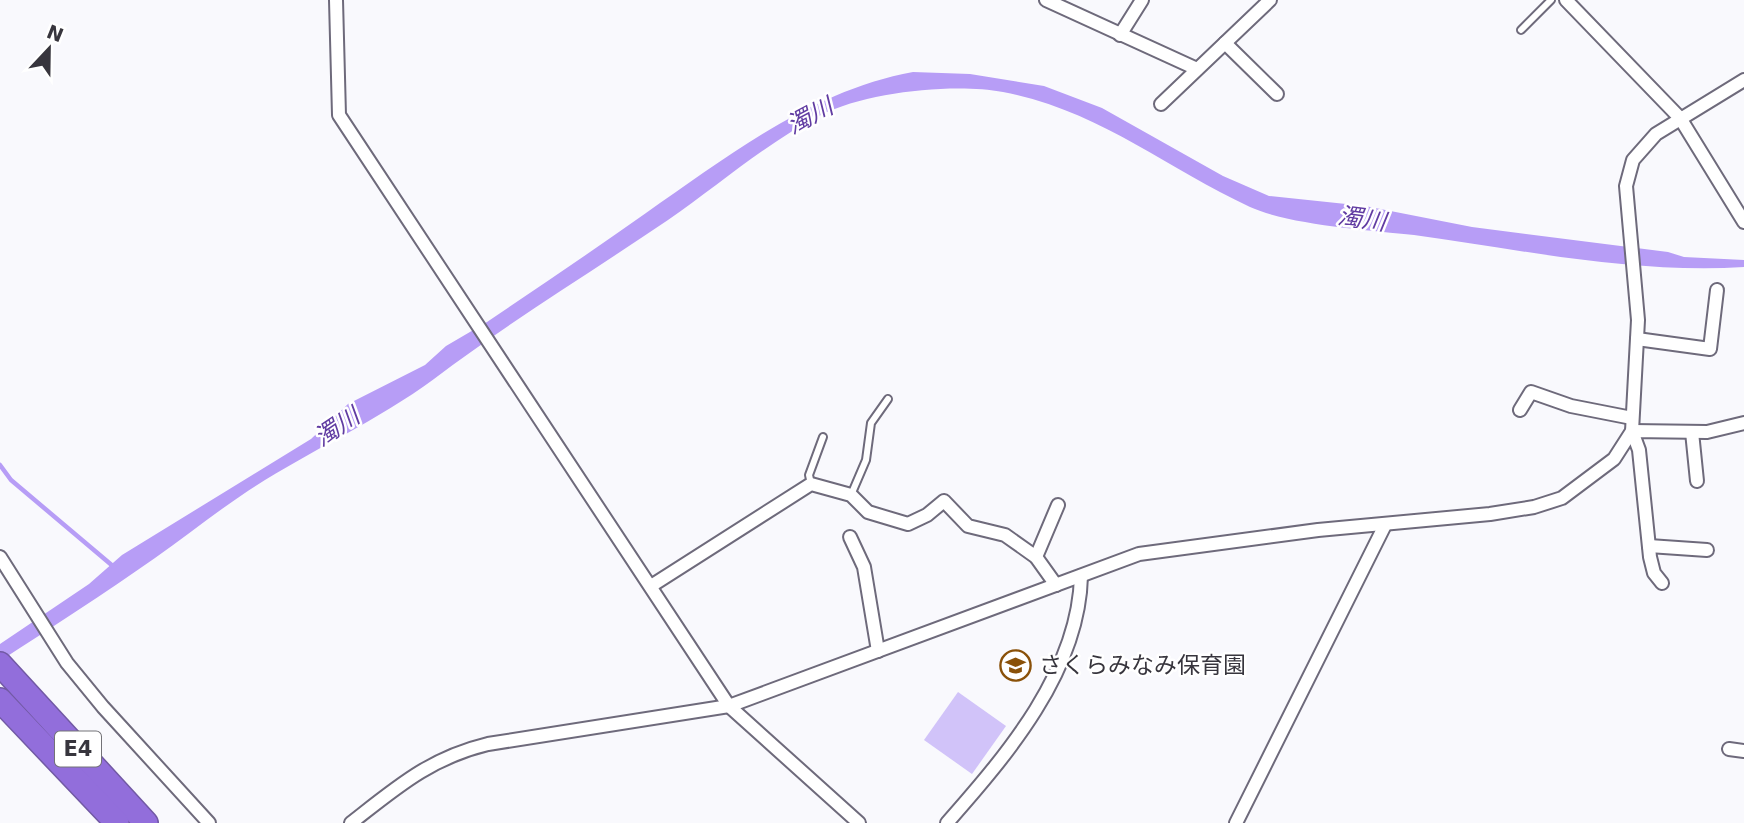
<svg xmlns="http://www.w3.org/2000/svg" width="1744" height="823" font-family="'DejaVu Sans','Noto Sans JP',sans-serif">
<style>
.green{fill:#d1c3f9}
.water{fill:#b79df6}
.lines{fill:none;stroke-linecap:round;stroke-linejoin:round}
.stream{stroke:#b79df6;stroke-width:4.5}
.lane-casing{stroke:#6e6a7b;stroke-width:10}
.street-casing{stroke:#6e6a7b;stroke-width:16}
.highway-casing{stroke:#725aa4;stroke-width:26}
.lane{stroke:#fff;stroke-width:6}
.street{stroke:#fff;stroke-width:12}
.highway{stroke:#926edb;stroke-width:23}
.labels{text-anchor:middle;stroke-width:5;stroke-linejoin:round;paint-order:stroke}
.shield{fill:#fff;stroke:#737277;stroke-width:2}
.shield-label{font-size:21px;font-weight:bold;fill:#37353d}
.poi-label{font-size:23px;fill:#37353d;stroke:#fff;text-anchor:start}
.water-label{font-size:24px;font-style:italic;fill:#613ca2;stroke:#fff}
</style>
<rect width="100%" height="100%" fill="#f9f9fd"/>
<!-- green -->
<polygon class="green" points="958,692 1006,726 972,774 924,740"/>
<!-- water -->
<path class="water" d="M913,72L970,74L1044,86L1102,108L1223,176L1269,196L1365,206L1472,227L1668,252L1684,257L1744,260V267C1635,274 1522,250 1414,235C1369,230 1290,225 1250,207C1164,167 1100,111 1003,92C953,83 867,92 821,115C766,143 719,185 668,220C590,273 509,322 434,379C373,424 304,453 242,495C212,515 184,538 155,558C104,594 52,627 0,661V644L89,584L122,555L311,439L348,404L425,365L446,346L487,322C540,286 594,250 646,213C728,156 813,90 913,72Z"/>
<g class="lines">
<!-- stream -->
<polyline class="stream" points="0,465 11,480 114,567"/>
<defs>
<g id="lane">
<polyline points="1521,30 1551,0"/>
<polyline points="811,484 809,475 823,437"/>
<polyline points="851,495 866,460 871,423 888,399"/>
</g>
<g id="street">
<polyline points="336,0 339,115 729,706 859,823"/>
<polyline points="1046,0 1197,69"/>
<polyline points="1566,0 1680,118 1744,222"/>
<polyline points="1120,35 1142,0"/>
<polyline points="1225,43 1277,94"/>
<polyline points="1161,104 1270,0"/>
<polyline points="1637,339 1710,349 1717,290"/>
<polyline points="1520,410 1531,392 1571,406 1632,418"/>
<polyline points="1692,432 1697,481"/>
<polyline points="850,537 864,567 878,651"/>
<polyline points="1649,546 1707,550"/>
<polyline points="0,557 67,663 103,707 209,823"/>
<polyline points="1036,557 1058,505"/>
<polyline points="1662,583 1654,573 1650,557 1639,450 1632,431 1707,432 1744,423"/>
<polyline points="651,586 811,484 851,495 868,512 908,524 927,515 944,501 968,526 1005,535 1036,557 1056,585"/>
<polyline points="1729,749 1744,751"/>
<path d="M351,823C397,787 430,758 488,744L729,706L1139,554L1318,530L1490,514L1534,507L1562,498L1614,459L1632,431L1638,320L1626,186L1633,160L1656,134L1744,80"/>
<path d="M947,823C1007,755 1079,671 1081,576"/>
<polyline points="1236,823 1385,525"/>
</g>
<g id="highway">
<polyline points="0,664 146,823"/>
<polyline points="0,700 117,823"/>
</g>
</defs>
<!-- lane casing -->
<use href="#lane" class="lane-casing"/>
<!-- street casing -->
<use href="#street" class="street-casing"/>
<!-- highway casing -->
<use href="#highway" class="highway-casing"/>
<!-- lane -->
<use href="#lane" class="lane"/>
<!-- street -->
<use href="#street" class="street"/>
<!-- highway -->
<use href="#highway" class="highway"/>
</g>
<!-- icons -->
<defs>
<symbol id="school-ring" viewBox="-11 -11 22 22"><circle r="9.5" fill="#fff" stroke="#8a5109" stroke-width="1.5"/><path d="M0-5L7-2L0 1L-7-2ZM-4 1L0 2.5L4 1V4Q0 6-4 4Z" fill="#8a5109"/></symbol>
</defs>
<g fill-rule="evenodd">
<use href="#school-ring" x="998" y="648" width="35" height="35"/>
</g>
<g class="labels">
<!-- shield labels -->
<rect class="shield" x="55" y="731.5" width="46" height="35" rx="5"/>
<g class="shield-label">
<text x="78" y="756">E4</text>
</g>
<!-- poi labels -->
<g class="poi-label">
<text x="1039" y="673">さくらみなみ保育園</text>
</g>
<!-- water labels -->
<g class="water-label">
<text transform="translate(810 116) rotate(-28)" y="8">濁川</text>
<text transform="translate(1362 219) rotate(8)" y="8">濁川</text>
<text transform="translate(337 427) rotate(-34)" y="8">濁川</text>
</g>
</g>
<!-- north arrow -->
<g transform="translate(49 49) rotate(22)" stroke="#ffffff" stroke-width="5" paint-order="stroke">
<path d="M0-5L12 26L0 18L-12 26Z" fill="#37353d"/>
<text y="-10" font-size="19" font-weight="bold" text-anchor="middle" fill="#37353d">N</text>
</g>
</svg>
